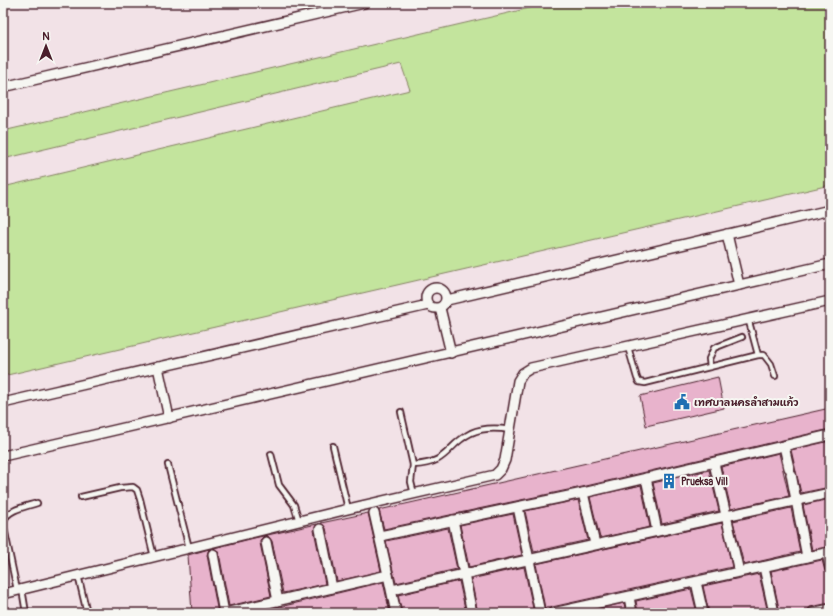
<svg xmlns="http://www.w3.org/2000/svg" width="833" height="616" font-family="Pangolin,'Playpen Sans Thai',sans-serif">
<style>
.green{fill:#c3e49d;stroke:#868264}
.building{fill:#e8b3cc;stroke:#4a1f2b}
.lines{fill:none;stroke-linecap:round;stroke-linejoin:round}
.lane-casing{stroke:#4a1f2b;stroke-width:8}
.street-casing{stroke:#4a1f2b;stroke-width:12}
.lane{stroke:#f6f6f2;stroke-width:4.5}
.street{stroke:#f6f6f2;stroke-width:9}
.labels{text-anchor:middle;stroke-width:4;stroke-linejoin:round;paint-order:stroke}
.poi-label{font-size:10px;font-weight:bold;fill:#4a1f2b;stroke:#f6f6f2;text-anchor:start}
</style>
<rect width="100%" height="100%" fill="#f2e2e7"/>
<filter id="ink" filterUnits="userSpaceOnUse"><feTurbulence type="fractalNoise" baseFrequency=".025" numOctaves="2"/><feDisplacementMap in="SourceGraphic" scale="8" xChannelSelector="R" yChannelSelector="G"/><feConvolveMatrix kernelMatrix="1 2 1 2 8 2 1 2 1" color-interpolation-filters="sRGB"/></filter>
<g filter="url(#ink)">
<!-- green -->
<polygon class="green" points="551,3 830,3 830,185 3,376 3,187 410,90 401,64 3,159 3,131"/>
<!-- building -->
<g class="building">
<polygon points="718,377 724,408 646,426 640,396"/>
<polygon points="830,408 830,429 582,487 384,529 379,510"/>
<polygon points="830,441 830,487 801,493 791,450"/>
<polygon points="779,453 789,496 731,509 721,467"/>
<polygon points="709,470 719,511 662,524 653,483"/>
<polygon points="641,485 650,527 600,538 590,497"/>
<polygon points="830,499 830,546 812,550 803,505"/>
<polygon points="578,500 588,540 534,552 525,511"/>
<polygon points="791,508 800,552 744,565 733,521"/>
<polygon points="368,513 381,571 337,581 326,528 321,523"/>
<polygon points="513,514 522,555 469,567 460,525"/>
<polygon points="722,523 732,567 552,607 546,613 536,564"/>
<polygon points="317,524 314,530 325,584 283,593 272,541 268,536 264,536 260,540 260,543 271,596 229,606 219,553 214,548 254,538"/>
<polygon points="448,528 457,569 396,583 386,541"/>
<polygon points="209,549 207,555 218,613 192,613 188,555"/>
<polygon points="822,560 825,571 830,573 830,603 810,607 806,613 780,613 771,571"/>
<polygon points="524,567 534,613 478,613 471,579"/>
<polygon points="759,574 768,613 709,613 703,586"/>
<polygon points="459,581 466,613 402,613 398,595"/>
<polygon points="383,582 390,613 251,613 280,607"/>
<polygon points="691,589 697,613 638,613 636,601"/>
<polygon points="624,603 626,613 581,613"/>
</g>
<g class="lines">
<defs>
<g id="lane">
<polyline points="748,318 758,355 764,355 771,364 775,376"/>
<polyline points="628,347 637,378 639,382 645,383 758,355"/>
<polyline points="710,367 709,359 714,348 742,337"/>
<polyline points="401,412 413,465"/>
<polyline points="333,446 348,509"/>
<polyline points="271,454 279,485 294,505 299,521"/>
<polyline points="168,465 189,548"/>
<path d="M414,494L411,482L413,465C450,463 445,446 471,433C482,428 498,428 510,430"/>
<polyline points="81,497 120,488 133,487 137,490 140,499 154,557"/>
<path d="M3,521C9,509 25,507 37,503"/>
<polyline points="3,523 17,590"/>
<polyline points="78,575 87,613"/>
<polyline points="22,589 26,613"/>
</g>
<g id="street">
<polyline points="3,87 364,3"/>
<polyline points="727,234 739,285"/>
<circle cx="436" cy="298" r="10"/>
<polyline points="447,300 830,210"/>
<polyline points="440,308 451,353"/>
<polyline points="158,367 169,418"/>
<polyline points="3,403 428,305"/>
<polyline points="784,446 789,468"/>
<polyline points="3,456 830,264"/>
<polyline points="714,463 739,572"/>
<polyline points="791,474 807,557"/>
<polyline points="646,478 657,531"/>
<polyline points="583,493 595,544"/>
<polyline points="518,507 540,613"/>
<polyline points="453,520 472,613"/>
<polyline points="320,529 332,588"/>
<polyline points="380,536 583,493 830,435"/>
<polyline points="266,542 278,601"/>
<polyline points="827,553 830,567"/>
<polyline points="213,554 224,613"/>
<polyline points="764,567 774,613"/>
<polyline points="388,575 396,613"/>
<polyline points="696,582 703,613"/>
<polyline points="392,590 830,493"/>
<polyline points="3,594 348,509 495,475 501,469 505,460 518,381 523,373 531,368 830,301"/>
<polyline points="629,597 632,613"/>
<polyline points="225,613 388,575 374,513"/>
<polyline points="553,613 830,552"/>
<polyline points="812,613 830,609"/>
</g>
</defs>
<!-- lane casing -->
<use href="#lane" class="lane-casing"/>
<!-- street casing -->
<use href="#street" class="street-casing"/>
<!-- lane -->
<use href="#lane" class="lane"/>
<!-- street -->
<use href="#street" class="street"/>
</g>
</g>
<!-- icons -->
<defs>
<symbol id="civic-bare" viewBox="-9 -9 18 18"><path d="M-.6-6.5H3V-4.5H.6V-3L4-1V1h2V6H-6V1h2V-1L-.6-3ZM-1.2 2.5V6h2.4V2.5Z" fill="#1f6fb2" stroke="#f6f6f2" stroke-width="2.5" paint-order="stroke"/></symbol>
<symbol id="building-bare" viewBox="-9 -9 18 18"><path d="M-4-6H4V6H1V3H-1V6H-4ZM-2.5-4.3h1.7v1.8h-1.7ZM.8-4.3h1.7v1.8H.8ZM-2.5-1h1.7V.8h-1.7ZM.8-1h1.7V.8H.8Z" fill="#1f6fb2" stroke="#f6f6f2" stroke-width="2.5" paint-order="stroke"/></symbol>
</defs>
<g fill-rule="evenodd">
<use href="#civic-bare" x="671" y="391" width="22" height="22"/>
<use href="#building-bare" x="658" y="470" width="22" height="22"/>
</g>
<g class="labels">
<!-- poi labels -->
<g class="poi-label">
<text x="694" y="406">เทศบาลนครลำสามแก้ว</text>
<text x="681" y="485">Prueksa Vill</text>
</g>
</g>
<!-- margin -->
<rect width="833" height="616" fill="none" stroke="#f6f6f2" stroke-width="16"/>
<rect x="8" y="8" width="817" height="600" fill="none" stroke="#4a1f2b" stroke-width="1.5" filter="url(#ink)"/>
<!-- north arrow -->
<g transform="translate(46 46)" stroke="#f6f6f2" stroke-width="3" paint-order="stroke">
<path d="M0-3L7 15L0 10L-7 15Z" fill="#4a1f2b"/>
<text y="-6" font-size="11" font-weight="bold" text-anchor="middle" fill="#4a1f2b">N</text>
</g>
</svg>
